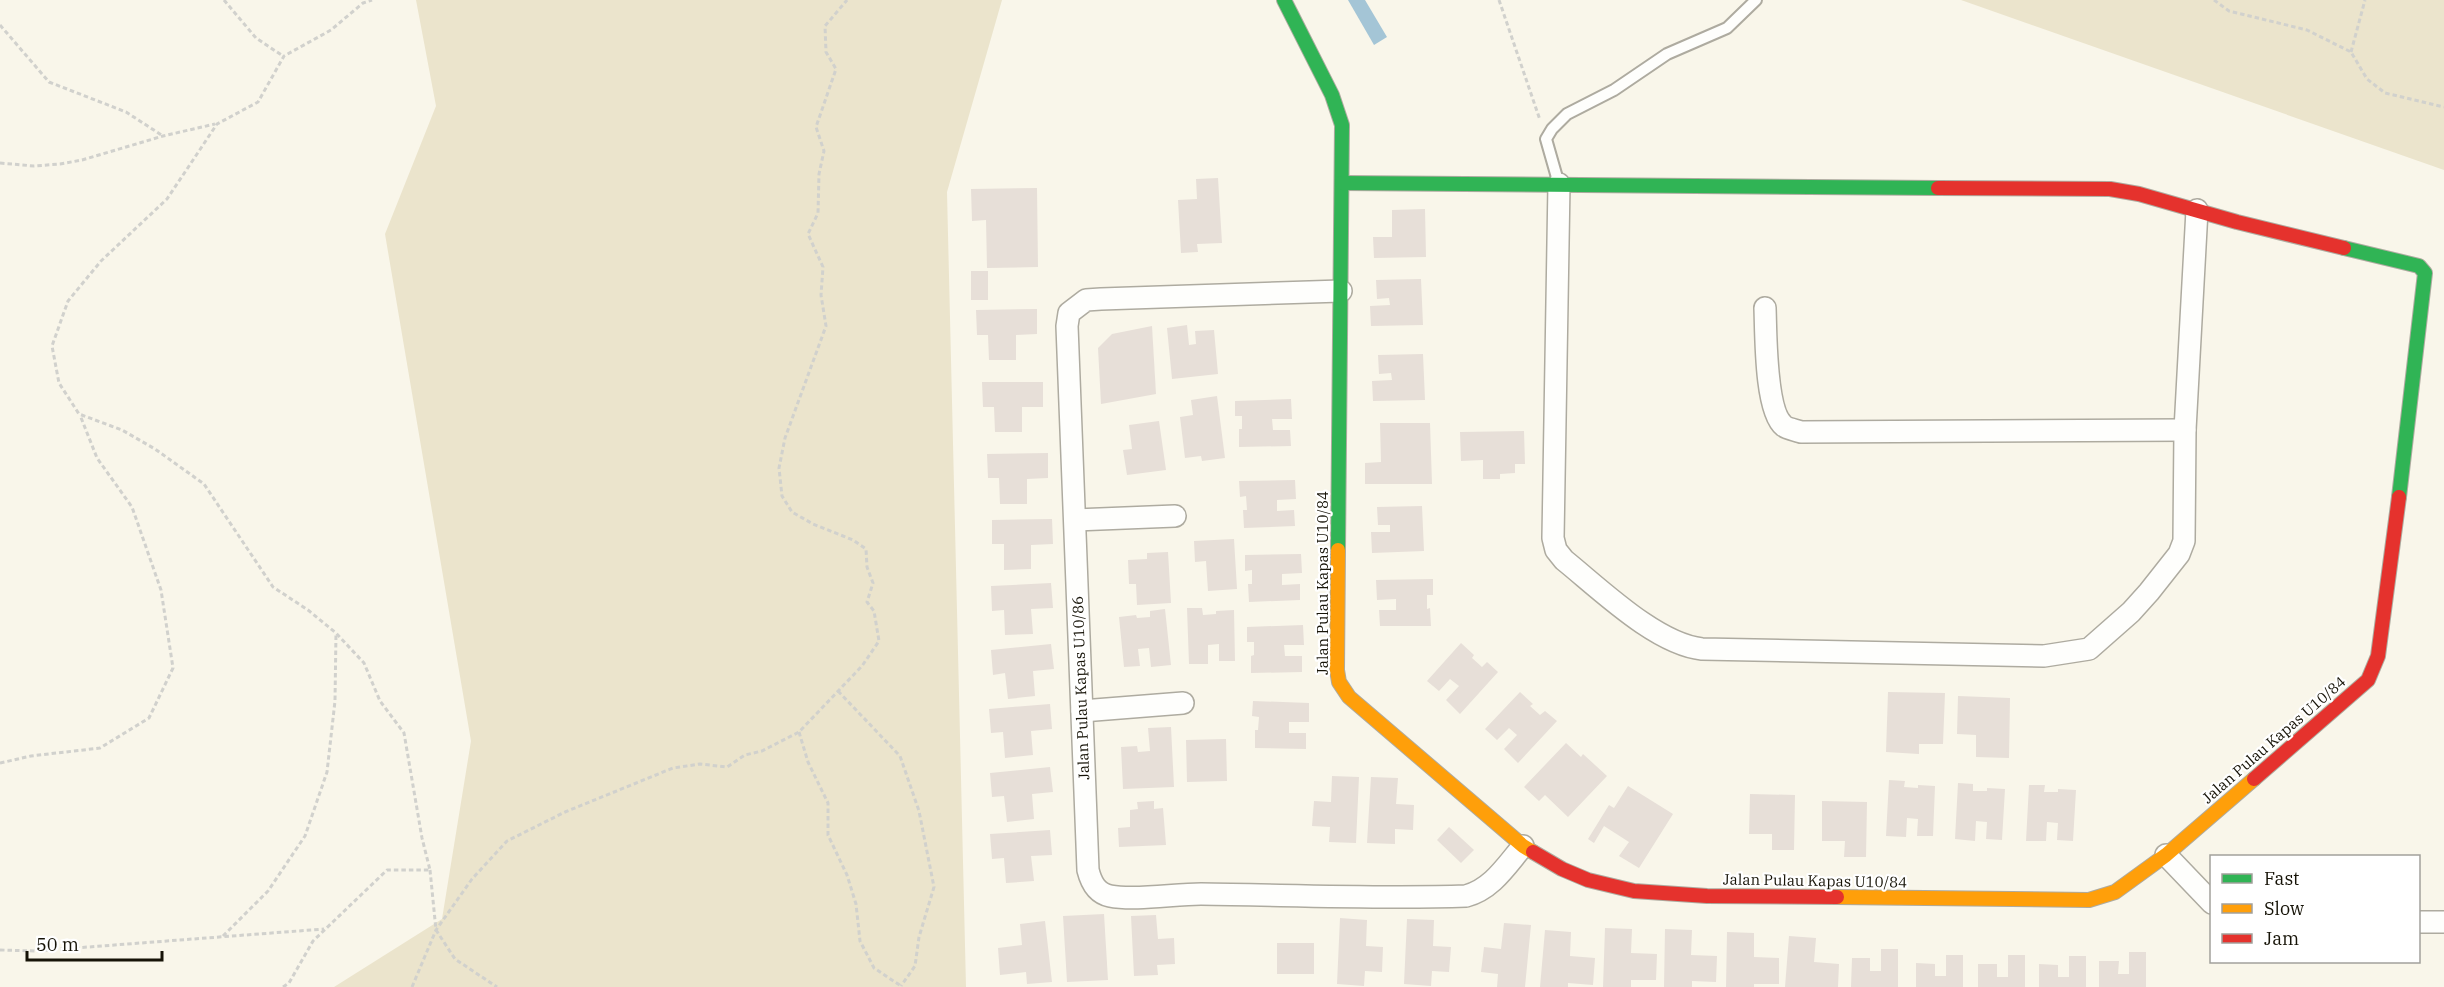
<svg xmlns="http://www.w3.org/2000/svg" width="2444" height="987" font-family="'IBM Plex Serif',serif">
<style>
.green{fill:#ebe4cc}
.water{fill:#a4c5d6}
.building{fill:#e7dfd8}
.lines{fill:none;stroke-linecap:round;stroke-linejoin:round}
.lane-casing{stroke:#aeaba0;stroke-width:14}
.street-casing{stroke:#aeaba0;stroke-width:24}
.fast-casing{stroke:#aeaba0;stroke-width:16}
.slow-casing{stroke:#aeaba0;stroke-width:16}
.jam-casing{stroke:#aeaba0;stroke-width:16}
.path{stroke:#d1d1cd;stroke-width:3;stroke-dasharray:4.5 3;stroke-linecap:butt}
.lane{stroke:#fefefc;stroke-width:10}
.street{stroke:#fefefc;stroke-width:21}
.fast{stroke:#30b455;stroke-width:14}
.slow{stroke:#ff9f0a;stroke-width:14}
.jam{stroke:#e5322d;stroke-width:14}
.labels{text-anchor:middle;stroke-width:4.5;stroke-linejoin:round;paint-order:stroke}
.street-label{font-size:15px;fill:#161307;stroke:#fff}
</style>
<rect width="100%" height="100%" fill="#f9f6ea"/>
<!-- green -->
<g class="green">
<polygon points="416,0 1002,0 947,192 966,987 334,987 442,919 471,741 385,234 436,106"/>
<polygon points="1961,0 2444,0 2444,170"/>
</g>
<!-- water -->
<polygon class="water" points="1348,0 1365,0 1387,37 1374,45"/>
<!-- building -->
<g class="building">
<polygon points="1218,178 1222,243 1197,244 1198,252 1181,253 1178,200 1197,199 1196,179"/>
<polygon points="1037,188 1038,267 987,268 986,220 972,221 971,189"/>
<polygon points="1425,209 1426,257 1374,258 1373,237 1392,237 1392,210"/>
<rect x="971" y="271" width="17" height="29"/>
<polygon points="1421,279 1423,325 1371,326 1370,306 1390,305 1389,298 1377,299 1376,280"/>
<polygon points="1037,309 1037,334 1016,335 1016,360 989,360 988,335 977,335 976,310"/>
<polygon points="1187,325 1189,345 1196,344 1195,331 1214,330 1218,374 1172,379 1167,328"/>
<polygon points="1152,326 1156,394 1101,404 1098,348 1112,334"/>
<polygon points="1423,354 1425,400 1373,401 1372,381 1392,380 1391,373 1379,374 1378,355"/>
<polygon points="982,382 1043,382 1043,407 1022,407 1022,432 995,432 994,407 983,407"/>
<polygon points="1217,396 1225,458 1202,461 1201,456 1185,458 1180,417 1193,415 1191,400"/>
<polygon points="1291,399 1292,419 1272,419 1273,430 1290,430 1291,446 1239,447 1239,429 1242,429 1242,416 1235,416 1235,401"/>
<polygon points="1159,421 1166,470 1127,475 1123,450 1132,449 1129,425"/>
<polygon points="1380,423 1430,423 1432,484 1365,484 1365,463 1381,462"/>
<polygon points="1524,431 1525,464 1515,464 1515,473 1500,474 1500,479 1483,479 1483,460 1461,461 1460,432"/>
<polygon points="1048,453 1048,478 1027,479 1027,504 1000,504 999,478 988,478 987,454"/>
<polygon points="1295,480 1296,499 1277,500 1277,511 1294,510 1295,526 1244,528 1243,510 1247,510 1246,496 1240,497 1239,481"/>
<polygon points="1422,506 1424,551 1372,553 1371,532 1390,532 1390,525 1378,525 1377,507"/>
<polygon points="1052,519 1053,544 1031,545 1031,569 1004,570 1004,544 992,544 992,520"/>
<polygon points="1234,539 1237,589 1208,591 1206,561 1195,562 1194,541"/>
<polygon points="1168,552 1171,603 1137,605 1136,584 1129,584 1128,560 1147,559 1147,553"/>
<polygon points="1301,554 1302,573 1282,574 1282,585 1300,584 1300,600 1249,602 1248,584 1252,584 1252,570 1245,571 1245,555"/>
<polygon points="1433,579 1433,595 1427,595 1427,609 1430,608 1431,626 1380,626 1379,610 1396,610 1396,599 1377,600 1376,580"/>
<polygon points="1051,583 1053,608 1031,609 1033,634 1005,635 1004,610 992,611 991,586"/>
<polygon points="1187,608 1202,608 1203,615 1216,614 1216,611 1234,610 1235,661 1219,661 1219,644 1208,645 1208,664 1189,664"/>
<polygon points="1165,609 1171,665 1151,667 1149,648 1138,649 1140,666 1124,667 1119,617 1136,615 1137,618 1150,617 1150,611"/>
<polygon points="1303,625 1304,645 1284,645 1285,656 1302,656 1302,672 1251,673 1251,656 1254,655 1254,642 1247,642 1247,627"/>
<polygon points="1461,643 1474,655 1472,658 1482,667 1487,662 1498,672 1460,714 1446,700 1459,686 1450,679 1439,691 1427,681"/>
<polygon points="1051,644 1054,669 1033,671 1035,696 1008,699 1005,673 993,675 991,650"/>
<polygon points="1520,692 1533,704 1530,706 1540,715 1545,711 1557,721 1518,763 1504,749 1517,735 1509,728 1497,740 1485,729"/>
<polygon points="1888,692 1945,693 1943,744 1919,744 1919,754 1886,752"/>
<polygon points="1958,696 2010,698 2009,758 1976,757 1976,735 1957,734"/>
<polygon points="1253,701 1309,703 1309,722 1289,722 1289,733 1306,733 1306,749 1255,748 1255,730 1258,730 1259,717 1252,716"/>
<polygon points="1050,704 1052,729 1031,731 1033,755 1005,758 1003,732 991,733 989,709"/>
<polygon points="1171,727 1174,787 1123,789 1121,747 1137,746 1138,752 1150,751 1148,728"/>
<polygon points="1226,739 1227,781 1187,782 1186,740"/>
<polygon points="1566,743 1581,757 1583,754 1607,776 1568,817 1545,795 1539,801 1524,787"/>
<polygon points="1050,767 1053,792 1032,794 1034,819 1007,822 1004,796 992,797 990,773"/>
<polygon points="1332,776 1359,777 1356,843 1329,842 1330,827 1312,826 1314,801 1331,802"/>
<polygon points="1371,777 1398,778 1396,804 1414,805 1413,830 1395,829 1395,844 1367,843"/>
<polygon points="1889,780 1905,781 1904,787 1918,788 1918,785 1935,786 1933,836 1917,836 1918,819 1907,818 1906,837 1886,836"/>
<polygon points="1958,783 1973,784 1973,791 1987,791 1987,788 2005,789 2002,840 1986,839 1987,822 1976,821 1975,841 1955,839"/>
<polygon points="2029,785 2045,785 2044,792 2058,792 2058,789 2076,790 2073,841 2057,840 2058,823 2047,822 2046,841 2026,841"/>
<polygon points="1628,786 1673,814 1639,868 1619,856 1629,842 1604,826 1594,843 1588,839 1609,805 1614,808"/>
<polygon points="1750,794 1795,795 1794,850 1772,850 1772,834 1749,834"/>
<polygon points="1154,801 1154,809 1163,808 1166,845 1119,847 1118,828 1130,827 1130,810 1138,809 1137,802"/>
<polygon points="1822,801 1867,802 1866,857 1844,857 1845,841 1822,841"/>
<polygon points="1449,827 1474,850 1461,863 1437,840"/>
<polygon points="1050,830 1052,855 1031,856 1034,881 1006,883 1004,858 992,859 990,834"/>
<polygon points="1104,914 1108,980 1067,982 1063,916"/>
<polygon points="1156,915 1158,939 1174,938 1175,964 1157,965 1158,975 1134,976 1131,916"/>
<polygon points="1340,918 1367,920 1366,946 1383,947 1382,972 1365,971 1364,986 1337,984"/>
<polygon points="1407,919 1434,920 1433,946 1451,947 1449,972 1432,971 1431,986 1404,984"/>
<polygon points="1045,921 1052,982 1027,984 1026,972 1000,975 998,948 1022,945 1020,924"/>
<polygon points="1504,923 1531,925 1525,987 1497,987 1498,974 1481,972 1484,947 1501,949"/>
<polygon points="1605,928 1632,929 1631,953 1657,954 1656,980 1631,980 1631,987 1603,987"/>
<polygon points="1665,929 1692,930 1691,955 1717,956 1716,982 1692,981 1692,987 1664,987"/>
<polygon points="1545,930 1571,932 1570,956 1595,958 1593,985 1568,983 1568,987 1540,987"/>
<polygon points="1727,932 1754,933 1754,957 1779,958 1779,984 1754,984 1754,987 1726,987"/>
<polygon points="1789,936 1816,938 1814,962 1839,964 1838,987 1785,987"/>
<rect x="1277" y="943" width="37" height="31"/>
<polygon points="1881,949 1898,949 1898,987 1851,987 1852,958 1870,958 1870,971 1881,971"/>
<polygon points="2129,952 2146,952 2146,987 2099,987 2099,961 2119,961 2118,974 2129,974"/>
<polygon points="1946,955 1963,955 1963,987 1916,987 1916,963 1935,964 1935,976 1946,976"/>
<polygon points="2008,955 2025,955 2025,987 1978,987 1978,964 1997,964 1997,977 2008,977"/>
<polygon points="2069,956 2086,956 2086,987 2039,987 2039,964 2058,965 2058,977 2069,977"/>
</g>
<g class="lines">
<defs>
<polyline id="lane" points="1558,181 1546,139 1552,129 1567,114 1614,90 1667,54 1727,28 1756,0"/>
<g id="street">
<path d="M1559,184L1553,538L1556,550L1564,560C1600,589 1656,644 1702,649L2044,656L2089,649L2131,612L2149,592L2179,554L2184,541L2185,430L2197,210"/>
<path d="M1341,291L1101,299L1086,300L1069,313L1067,326L1088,870C1091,882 1096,893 1110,896C1135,901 1174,894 1201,894C1289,895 1378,899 1466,896C1492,889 1506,866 1523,846"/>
<path d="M1765,308C1766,333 1765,411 1784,426C1788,429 1796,430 1801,432L2185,430"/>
<polyline points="1075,520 1175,516"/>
<polyline points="1082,711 1183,703"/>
<polyline points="2166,855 2212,903"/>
<polyline points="2418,922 2444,922"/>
</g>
<g id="fast">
<polyline points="1284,0 1332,95 1342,125 1338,550"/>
<polyline points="1342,183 1938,188"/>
<polyline points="2344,248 2419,266 2425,273 2399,497"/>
</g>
<g id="slow">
<polyline points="1338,550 1337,670 1339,682 1349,697 1523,846 1533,852"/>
<polyline points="1837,897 2089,900 2115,892 2166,855 2254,779"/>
</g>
<g id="jam">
<polyline points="1938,188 2110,189 2139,194 2237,222 2344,248"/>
<polyline points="2254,779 2368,680 2378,656 2399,497"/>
<polyline points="1533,852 1562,869 1588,880 1634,891 1707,896 1837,897"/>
</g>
</defs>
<!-- lane casing -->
<use href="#lane" class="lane-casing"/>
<!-- street casing -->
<use href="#street" class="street-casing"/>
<!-- fast casing -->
<use href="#fast" class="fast-casing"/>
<!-- slow casing -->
<use href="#slow" class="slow-casing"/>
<!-- jam casing -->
<use href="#jam" class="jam-casing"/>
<!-- path -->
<g class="path">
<polyline points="224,0 256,38 283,56"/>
<polyline points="1499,0 1540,120"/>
<polyline points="2214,0 2229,11 2307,30 2351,52 2367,79 2385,93 2444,107"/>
<polyline points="0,25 49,82 126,112 163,136"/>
<polyline points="2351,52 2365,0"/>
<polyline points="0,163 34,166 60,164 82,160 163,136 215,124"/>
<polyline points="838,691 900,756 919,811 934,887 919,937 915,966 901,986"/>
<polyline points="799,732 808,762 828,803 828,835 847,875 856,904 860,941 874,968 901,986"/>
<polyline points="0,763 31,756 100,748 149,718 173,668 161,590 132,507 97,458 80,415"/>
<polyline points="430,870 436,930 455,959 497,987"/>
<polyline points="223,936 268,891 305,836 327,772 335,701 336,633"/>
<polyline points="0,950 36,951 324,929"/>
<polyline points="283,987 289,983 313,941 387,870 430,870 422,838 404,733 380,701 364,663 336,633 308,610 273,587 204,484 155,449 122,430 79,414 59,383 52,346 68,301 101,261 167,199 217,124 258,102 284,56 331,30 363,3 372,0"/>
<polyline points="412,987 436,930 472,879 507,841 565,812 673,768 700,764 727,767 745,755 762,751 799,732 862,666 879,641 874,611 867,602 873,583 867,567 866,549 853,540 813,524 792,512 782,496 779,468 785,438 826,326 821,295 823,267 808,234 818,213 819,174 824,151 816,127 836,69 826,52 825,26 847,0"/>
</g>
<!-- lane -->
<use href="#lane" class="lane"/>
<!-- street -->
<use href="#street" class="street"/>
<!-- fast -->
<use href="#fast" class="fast"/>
<!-- slow -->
<use href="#slow" class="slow"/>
<!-- jam -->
<use href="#jam" class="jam"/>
</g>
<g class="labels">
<!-- street labels -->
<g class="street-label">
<text transform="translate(1323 583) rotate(-90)" y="5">Jalan Pulau Kapas U10/84</text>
<text transform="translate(1081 688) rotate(-92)" y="5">Jalan Pulau Kapas U10/86</text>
<text transform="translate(2274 740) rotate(-41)" y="5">Jalan Pulau Kapas U10/84</text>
<text transform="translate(1815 881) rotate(1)" y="5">Jalan Pulau Kapas U10/84</text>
</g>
</g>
<!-- legend -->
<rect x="2210" y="855" width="210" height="108" fill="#ffffff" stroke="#a2a19c" stroke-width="1.5"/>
<rect x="2222" y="874" width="30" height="9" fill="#30b455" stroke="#a2a19c" stroke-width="1.5"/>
<text x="2264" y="885" font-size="18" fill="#161307">Fast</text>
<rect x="2222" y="904" width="30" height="9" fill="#ff9f0a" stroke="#a2a19c" stroke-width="1.5"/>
<text x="2264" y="915" font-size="18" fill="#161307">Slow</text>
<rect x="2222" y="934" width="30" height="9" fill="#e5322d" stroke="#a2a19c" stroke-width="1.5"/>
<text x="2264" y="945" font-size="18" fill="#161307">Jam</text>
<!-- scale -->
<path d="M27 951v9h135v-9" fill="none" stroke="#161307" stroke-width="3"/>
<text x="36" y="951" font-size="18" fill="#161307" stroke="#ffffff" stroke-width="4.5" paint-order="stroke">50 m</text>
</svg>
